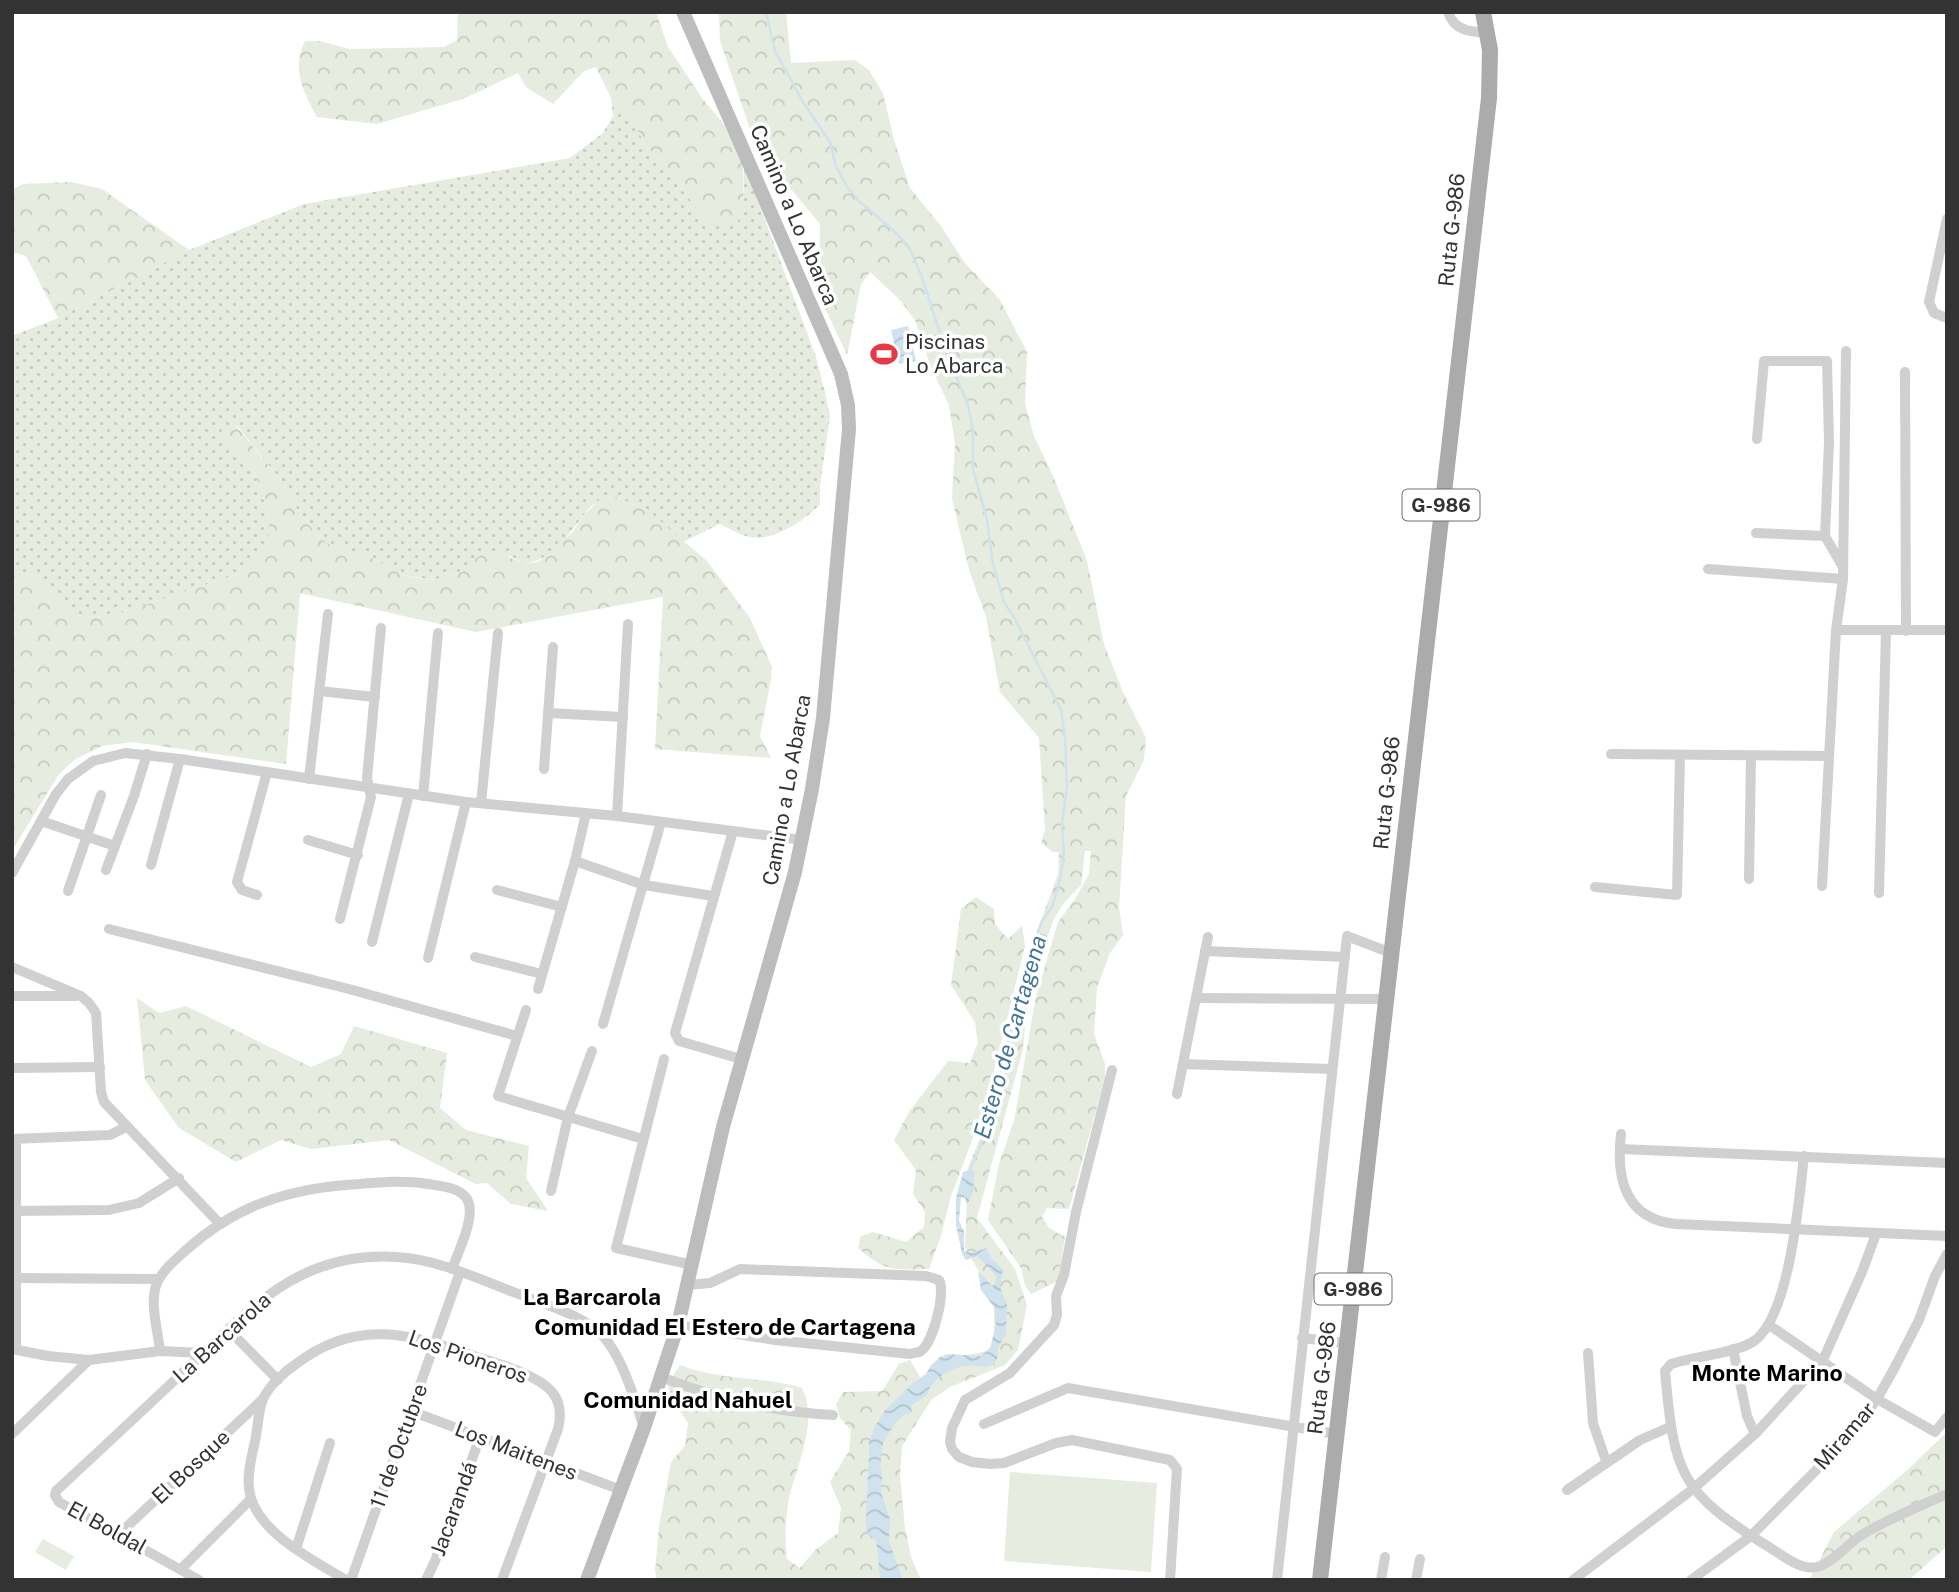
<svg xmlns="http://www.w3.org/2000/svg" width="1959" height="1592" font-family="'Public Sans',sans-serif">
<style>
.grass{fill:url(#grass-dots)}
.forest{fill:url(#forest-crowns)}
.pitch{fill:#e6ecdf}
.water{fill:url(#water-waves)}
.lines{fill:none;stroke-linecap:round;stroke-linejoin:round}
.stream{stroke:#cfe2ee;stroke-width:2.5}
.minor{stroke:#d0d0d0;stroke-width:10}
.secondary{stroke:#bdbdbd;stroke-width:14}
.primary{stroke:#ababab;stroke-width:16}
.labels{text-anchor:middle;stroke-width:7;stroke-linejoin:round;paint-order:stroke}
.shield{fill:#fff;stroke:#707070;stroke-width:2}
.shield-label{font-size:19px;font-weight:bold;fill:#333}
.street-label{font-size:21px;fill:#333;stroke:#fff}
.poi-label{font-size:21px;fill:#333;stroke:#fff;text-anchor:start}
.water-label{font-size:23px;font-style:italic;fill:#3f7597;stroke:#fff}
.neighbourhood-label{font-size:23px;font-weight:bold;fill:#000;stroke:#fff}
</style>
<defs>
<pattern id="grass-dots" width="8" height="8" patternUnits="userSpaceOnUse" patternTransform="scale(1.75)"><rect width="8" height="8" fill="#e6ecdf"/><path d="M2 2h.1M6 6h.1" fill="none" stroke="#c6cbc0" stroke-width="1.8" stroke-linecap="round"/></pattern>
<pattern id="forest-crowns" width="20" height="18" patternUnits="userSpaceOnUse" patternTransform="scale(1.75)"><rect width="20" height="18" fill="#e6ecdf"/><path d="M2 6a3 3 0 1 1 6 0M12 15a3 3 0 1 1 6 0" fill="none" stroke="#c6cbc0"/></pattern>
<pattern id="water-waves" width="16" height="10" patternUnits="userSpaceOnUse" patternTransform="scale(1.75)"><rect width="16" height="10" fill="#cfe2ee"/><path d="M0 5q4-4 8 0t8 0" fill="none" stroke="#b2c2cd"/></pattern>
</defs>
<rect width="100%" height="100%" fill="#fff"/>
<!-- grass -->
<path class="grass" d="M611,98L630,116L644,142L708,222L744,209V163L816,357L825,392L830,416L820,486V504C807,519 777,538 757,538C745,538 730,529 720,524L683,542L646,510L618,498L592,505C572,528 557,559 524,564L510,556L469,565L456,574L433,580L403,575L374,559L330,545L318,536L299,513L285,485L237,426H223L221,442L256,475L262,491L269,524V539L260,554L251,566L238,574L120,613L91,617L76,615L64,608L34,575L12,570V336L58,318L189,250L304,204L570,158L603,133L613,116Z"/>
<!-- forest -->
<g class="forest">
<path d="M458,12H656L668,47L702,98L732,134L743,163L744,209L737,223L722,228L708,222L644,142L630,116L611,98L596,67L584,71L553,104L526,87L518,73L463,99L377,124L317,117C303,91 291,69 305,41H319L350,49L444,47L457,40Z"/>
<polygon points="719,12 786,12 791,63 855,60 869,70 883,93 894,140 910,188 941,226 964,262 1000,300 1027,352 1025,404 1034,436 1054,478 1087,561 1104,644 1123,692 1146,738 1144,760 1126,796 1119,907 1123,935 1110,953 1097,988 1094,1034 1105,1064 1105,1078 1069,1209 1047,1208 1042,1217 1049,1228 1065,1237 1058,1281 1031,1294 1025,1286 1021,1268 988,1220 999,1164 1014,1121 1036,996 1058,922 1075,899 1089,874 1091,851 1085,851 1081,885 1063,904 1053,921 1028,995 1023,1049 977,1218 1015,1269 1027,1305 1018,1350 1005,1365 950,1387 932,1399 902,1446 900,1476 905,1528 911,1557 921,1580 887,1580 875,1501 881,1439 945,1360 987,1351 994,1342 994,1296 965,1248 968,1168 998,1092 1031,948 1058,874 1059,852 1053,852 1041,843 1045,829 1039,738 1000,692 986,617 969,570 952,499 955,443 949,405 930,365 915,320 900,300 870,272 861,284 847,355 819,295 820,224 781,177 752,135 720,41"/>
<polygon points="71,182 102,189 189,250 58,318 26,256 12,252 12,190 23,184"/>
<polygon points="222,426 236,426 285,485 299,513 318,536 330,545 374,559 403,575 417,578 433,580 456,574 482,554 496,551 524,564 538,562 573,532 582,517 604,495 618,498 646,510 659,520 707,561 750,618 772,667 771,680 760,736 771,758 655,749 663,597 476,632 300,593 286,764 133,742 102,746 74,760 59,774 12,851 12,570 34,575 64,608 76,615 91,617 120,613 238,574 251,566 260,554 269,538 269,524 262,491 256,475 221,442"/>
<path d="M976,897L994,909L995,924L1008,939L1022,926L1025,946L986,1103L950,1199L941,1236L929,1269C895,1270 885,1272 858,1248L861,1236L873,1232L906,1242L924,1227L925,1212L913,1194L916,1170L894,1140L909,1112L948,1061L970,1063L978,1042L975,1022L951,985L961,909Z"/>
<polygon points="137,998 159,1013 186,1006 311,1067 341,1054 354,1026 447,1053 440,1108 466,1130 529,1146 526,1178 548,1211 511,1204 487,1183 476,1184 389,1140 311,1149 281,1140 236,1162 179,1128 145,1080"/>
<path d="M910,1360L920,1377L885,1410L868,1455L867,1531L876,1541L880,1580H657L655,1571L659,1526L671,1462L685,1446L688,1423L670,1397L668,1383L680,1365C719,1381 762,1376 802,1388C820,1424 794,1469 788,1504C785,1523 785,1540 787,1559L800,1568L815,1550L838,1533L841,1508L830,1482L849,1451L851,1430L840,1418L836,1404L843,1392L882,1391L899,1364Z"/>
<polygon points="1947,1432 1947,1546 1909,1580 1809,1580 1834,1532 1905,1472"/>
</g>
<!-- pitch -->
<g class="pitch">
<polygon points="1010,1472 1157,1483 1151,1572 1004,1561"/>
<polygon points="43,1539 74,1556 66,1570 35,1552"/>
</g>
<!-- water -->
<g class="water">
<polygon points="908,326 916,361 899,364 891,330"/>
<path d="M971,1169L975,1172L973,1183L975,1188L967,1205L965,1198L961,1197L959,1221L964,1231V1251L971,1253L986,1248L992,1259L1003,1269L1000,1287L1007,1305L1006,1334L998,1348V1357L994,1364C983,1369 976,1365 966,1366C951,1367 931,1380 927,1395L911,1406L912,1413L905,1414L895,1423L883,1443L880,1466L882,1476L881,1493L890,1519L889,1541L903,1580H880L876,1541L867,1532L866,1520L869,1443L874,1428L885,1410L914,1382L926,1374L931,1365L940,1357L948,1354L981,1356L990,1348L996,1325L994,1307L981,1290L978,1271L992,1286L995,1284L997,1277L977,1256L966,1260L962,1254L956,1225V1198L963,1172Z"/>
</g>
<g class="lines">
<!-- stream -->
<polyline class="stream" points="766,12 775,51 803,102 830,142 836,166 847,187 859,201 893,230 909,247 922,277 946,352 968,405 973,431 973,469 987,520 993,564 1004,602 1015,619 1061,710 1065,738 1067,785 1062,825 1064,853 1060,880 1052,907 1042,921 1030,953 985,1135 970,1170"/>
<!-- minor -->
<g class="minor">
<path d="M1448,12C1454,31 1471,32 1487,33"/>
<polyline points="1947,219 1929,302 1934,313 1947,318"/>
<polyline points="1905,372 1906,631"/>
<polyline points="1757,439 1764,361 1827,361 1829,442 1825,536 1843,567"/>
<polyline points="1756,533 1825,536"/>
<polyline points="1708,569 1843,579"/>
<polyline points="1836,630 1947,630"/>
<polyline points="319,691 375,697"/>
<polyline points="548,713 623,717"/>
<polyline points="1611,754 1829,756"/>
<polyline points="544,769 553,647"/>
<polyline points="309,779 328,614"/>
<polyline points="423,796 438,633"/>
<polyline points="481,803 498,633"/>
<polyline points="617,816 628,624"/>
<polyline points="41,821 115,846"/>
<polyline points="733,831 675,1033 679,1041 741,1059"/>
<polyline points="308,840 358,855"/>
<polyline points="575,861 644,885 713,896"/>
<polyline points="151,865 180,759"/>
<polyline points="106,870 134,796 147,754"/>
<polyline points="12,873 56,794 68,779 93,761 125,753 180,759 466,802 617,816 802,840"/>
<polyline points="1749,879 1751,756"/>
<polyline points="1822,886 1836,630 1843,579 1846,351"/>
<polyline points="1595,887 1677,895 1680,755"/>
<polyline points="497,890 562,907"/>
<polyline points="68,891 101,795"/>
<polyline points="1879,893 1886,631"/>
<polyline points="257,895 242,890 237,882 267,772"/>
<polyline points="340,919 371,797 367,778 381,628"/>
<polyline points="109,929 349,989 517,1036"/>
<polyline points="372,942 409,794"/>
<polyline points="1205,951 1345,957"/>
<polyline points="475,957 542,974"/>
<polyline points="428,958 466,802"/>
<polyline points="12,967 81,996 89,1003 96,1013 101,1092 104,1102 220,1224"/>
<polyline points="538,989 575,861 586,813"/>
<polyline points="12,996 76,996"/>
<polyline points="1196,998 1386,999"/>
<polyline points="526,1010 498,1096 643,1139"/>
<polyline points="603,1024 661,822"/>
<polyline points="664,1059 616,1248 693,1265"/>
<polyline points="1183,1064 1332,1069"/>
<polyline points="12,1068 100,1067"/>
<polyline points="1112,1070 1076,1212 1064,1275 1056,1296 1057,1315 1054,1325 1010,1373 965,1400 952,1428 950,1442 952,1449 959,1457 972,1462 990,1464 1004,1463 1056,1443 1072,1440 1170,1460 1177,1469 1170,1580"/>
<polyline points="1177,1094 1208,937"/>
<path d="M1621,1134C1616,1177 1624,1219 1676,1224L1947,1236"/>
<polyline points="12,1139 110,1135 126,1127"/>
<polyline points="16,1139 16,1349"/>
<polyline points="1620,1149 1947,1163"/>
<path d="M1804,1156C1799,1198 1790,1322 1751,1343C1732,1353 1700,1356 1678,1362L1671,1364L1665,1371C1674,1473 1679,1492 1769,1547C1782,1555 1801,1571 1817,1567C1832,1563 1847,1545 1860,1536C1887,1519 1918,1507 1947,1494"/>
<polyline points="551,1191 568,1117 592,1051"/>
<polyline points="12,1211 109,1210 139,1203 179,1178"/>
<polyline points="12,1278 158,1279"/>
<path d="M678,1325L775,1340L910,1354C913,1353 918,1353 921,1351C933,1342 946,1294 939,1280L926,1276L740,1269L710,1283L688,1285"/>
<polyline points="1769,1325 1877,1399 1935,1432 1947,1417"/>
<polyline points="229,1330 278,1380"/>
<polyline points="1302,1338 1347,1343"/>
<polyline points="12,1349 48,1356 89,1360 160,1351 204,1353"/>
<polyline points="1733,1349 1747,1416 1755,1434"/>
<path d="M160,1351C158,1331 149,1302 157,1283C162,1271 175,1260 185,1251C237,1204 291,1188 359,1184C382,1182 405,1180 428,1184C440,1186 460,1187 467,1199C477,1215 458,1252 452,1269"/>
<polyline points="1588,1353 1593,1423 1606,1461"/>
<path d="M661,1377C717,1399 773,1412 833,1415"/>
<polyline points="411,1411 621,1490"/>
<polyline points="984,1424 1068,1388 1336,1434"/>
<polyline points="12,1434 89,1360"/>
<polyline points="1567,1490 1640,1440 1670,1427"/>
<polyline points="118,1535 263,1399"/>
<polyline points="296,1549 330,1443"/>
<polyline points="181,1569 251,1499"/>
<path d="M199,1580L59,1502L55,1495L56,1491C97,1453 139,1414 180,1375C247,1313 295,1251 396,1257C435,1259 472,1276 508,1290C533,1300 580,1314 599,1332C621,1352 635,1400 644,1428"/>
<path d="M346,1580C313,1560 253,1531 249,1488C247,1472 252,1456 255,1441C258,1428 258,1411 263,1399C269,1386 284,1372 296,1364C357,1317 411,1334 477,1357C499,1364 539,1375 553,1393C561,1404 561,1417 558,1429L502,1580"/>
<polyline points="351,1580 460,1272"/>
<polyline points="426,1580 435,1561 480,1437"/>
<polyline points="1277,1580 1347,936 1391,953"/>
<polyline points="1381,1580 1385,1557"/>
<polyline points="1416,1580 1420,1559"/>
<polyline points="1573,1580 1693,1489 1755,1434 1823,1360 1862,1272 1876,1234"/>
<polyline points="1691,1580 1751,1536 1849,1437 1877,1399 1895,1367 1919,1320 1935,1276 1947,1254"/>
</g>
<!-- secondary -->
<polyline class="secondary" points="587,1580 644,1428 678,1325 723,1127 795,872 812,789 823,718 849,429 848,405 841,374 683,12"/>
<!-- primary -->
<polyline class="primary" points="1320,1580 1489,98 1490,50 1483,12"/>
</g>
<!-- icons -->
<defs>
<symbol id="stadium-bare" viewBox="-9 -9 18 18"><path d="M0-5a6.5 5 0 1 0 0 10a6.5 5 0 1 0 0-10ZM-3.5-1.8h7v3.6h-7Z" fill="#e63946" stroke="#fff" stroke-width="2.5" paint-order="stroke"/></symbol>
</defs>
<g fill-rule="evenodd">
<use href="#stadium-bare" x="865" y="335" width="38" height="38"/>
</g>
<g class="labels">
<!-- shield labels -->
<g class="shield">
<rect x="1402.5" y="489.5" width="77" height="31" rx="5"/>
<rect x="1314.5" y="1273.5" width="77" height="31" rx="5"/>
</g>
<g class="shield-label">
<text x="1441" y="512">G-986</text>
<text x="1353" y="1296">G-986</text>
</g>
<!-- street labels -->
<g class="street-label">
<text transform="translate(794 215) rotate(67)" y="7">Camino a Lo Abarca</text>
<text transform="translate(1452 230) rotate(-84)" y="7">Ruta G-986</text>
<text transform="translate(787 790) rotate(-80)" y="7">Camino a Lo Abarca</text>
<text transform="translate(1387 793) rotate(-84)" y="7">Ruta G-986</text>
<text transform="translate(222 1338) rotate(-42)" y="7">La Barcarola</text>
<text transform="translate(468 1357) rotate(19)" y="7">Los Pioneros</text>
<text transform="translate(1322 1378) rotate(-83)" y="7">Ruta G-986</text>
<text transform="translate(1845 1436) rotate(-49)" y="7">Miramar</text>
<text transform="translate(399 1446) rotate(-70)" y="7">11 de Octubre</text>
<text transform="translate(516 1451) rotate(21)" y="7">Los Maitenes</text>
<text transform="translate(191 1467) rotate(-43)" y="7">El Bosque</text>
<text transform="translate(454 1509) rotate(-70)" y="7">Jacarandá</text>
<text transform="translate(107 1528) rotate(29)" y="7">El Boldal</text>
</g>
<!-- poi labels -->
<g class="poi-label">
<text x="905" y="349">Piscinas<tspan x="905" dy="24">Lo Abarca</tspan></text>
</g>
<!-- water labels -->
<g class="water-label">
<text transform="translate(1010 1037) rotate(-74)" y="8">Estero de Cartagena</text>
</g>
<!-- neighbourhood labels -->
<g class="neighbourhood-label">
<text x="592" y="1305">La Barcarola</text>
<text x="725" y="1335">Comunidad El Estero de Cartagena</text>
<text x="1767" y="1381">Monte Marino</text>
<text x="688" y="1408">Comunidad Nahuel</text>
</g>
</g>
<!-- border -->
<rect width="1959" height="1592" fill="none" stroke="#333333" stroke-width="28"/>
</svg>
